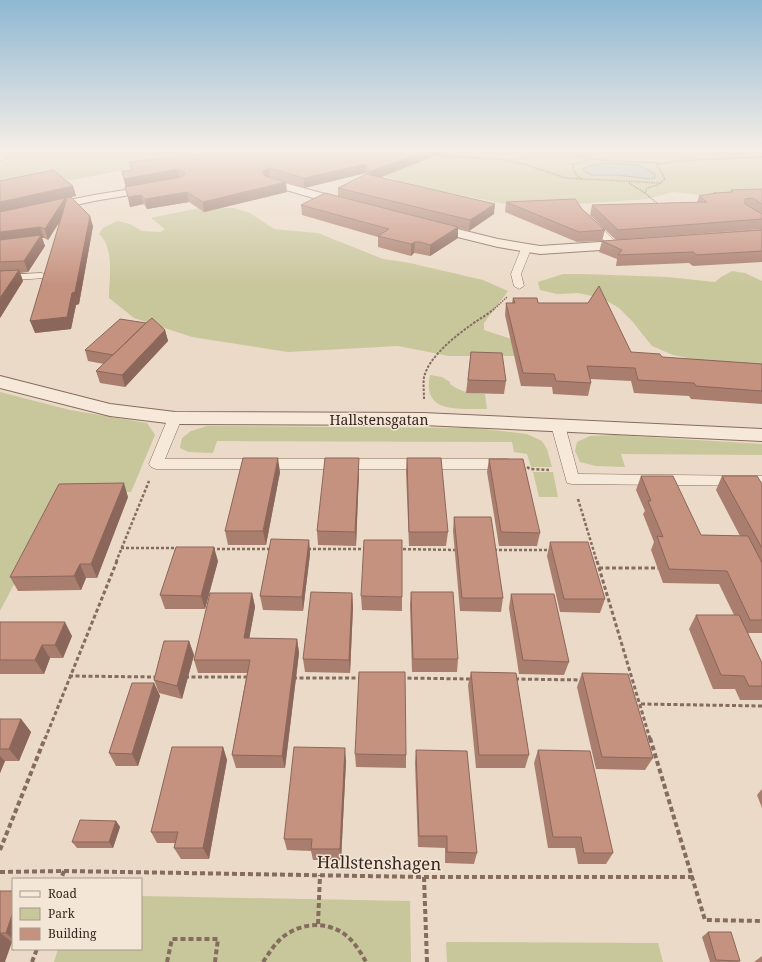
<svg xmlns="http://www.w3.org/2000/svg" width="762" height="962" font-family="'Noto Serif',serif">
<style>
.green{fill:#c8c69b;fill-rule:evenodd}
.water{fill:#a7bfb4;stroke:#6f8c80}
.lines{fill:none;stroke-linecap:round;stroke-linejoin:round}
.service-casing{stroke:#856c5e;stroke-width:1}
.minor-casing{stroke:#856c5e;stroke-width:2}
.path-far4{stroke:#856c5e;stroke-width:1.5;stroke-dasharray:1.5 1;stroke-linecap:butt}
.path-far3{stroke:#856c5e;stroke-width:2;stroke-dasharray:2.5 1.5;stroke-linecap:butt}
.path-far2{stroke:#856c5e;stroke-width:2.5;stroke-dasharray:3 2;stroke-linecap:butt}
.path-far1{stroke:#856c5e;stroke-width:3;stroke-dasharray:4 2.5;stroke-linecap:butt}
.path{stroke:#856c5e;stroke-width:4;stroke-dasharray:5 3;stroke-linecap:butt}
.service{fill:#f6e9d9;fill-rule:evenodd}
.minor{fill:#f6e9d9;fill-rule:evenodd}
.wall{fill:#aa7e6e}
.shaded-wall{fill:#8b665a}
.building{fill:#c69280;stroke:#8b665a}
.labels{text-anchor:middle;stroke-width:3;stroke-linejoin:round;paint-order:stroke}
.street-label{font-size:14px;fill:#362720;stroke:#f3e6d6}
.near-street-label{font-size:17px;fill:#362720;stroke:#f3e6d6}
</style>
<rect width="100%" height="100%" fill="#ebdac7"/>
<!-- green -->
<g class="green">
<path d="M19,150H417L512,159L523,156L527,150H754L762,152V196L729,198L673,192L648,199L577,204L519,205L500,203L441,191L415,190L397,185V180L379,174L350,169L143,166L73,180L55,179L0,190V166ZM607,163L650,179L618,175H592L588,166Z"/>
<path d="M204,207L234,208L250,213L274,229L318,233L383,259L410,263L483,280L508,291L484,323V330L542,349L534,356H449L398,346L288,352L192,337L134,318L109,298C109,279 115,248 99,234L103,228L117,221L130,224L142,231L160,232L165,229L151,218Z"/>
<polygon points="732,271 745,273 762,281 762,373 673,355 652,346 632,321 619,308 602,298 578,293 557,294 540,290 538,282 563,274 582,274 667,277 715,282 721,277"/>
<path d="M430,375L442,377L450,382V384C460,392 471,393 485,394L487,409C459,408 422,415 430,375Z"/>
<polygon points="0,392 70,410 147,423 155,435 131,492 62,493 0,611"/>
<polygon points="207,426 474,428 527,434 542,441 547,449 552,467 531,467 527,454 514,452 512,442 217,441 213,453 188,452 180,448 182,438 191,431"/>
<polygon points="615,435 762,444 762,455 621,454 625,467 596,466 580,462 575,451 577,442 590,436"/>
<polygon points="533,472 553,472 558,497 539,497"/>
<polygon points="141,896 410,901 411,962 54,962 58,949 141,949"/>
<polygon points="446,942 658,943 663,962 447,962"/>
</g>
<!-- water -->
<polygon class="water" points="607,163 639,165 655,174 655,178 650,179 618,175 592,175 585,172 583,169 588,166"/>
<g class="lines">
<defs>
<g id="service">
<polygon points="589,218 592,219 617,243 619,245 617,247 611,247 586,223 585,221 586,219"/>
<polygon points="526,246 531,249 521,274 524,286 519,289 514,286 511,274 521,249"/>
<polygon points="42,273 47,276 45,278 0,281 0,275"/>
<polygon points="175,414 180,415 182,418 165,459 508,459 513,461 515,464 513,467 508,469 156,469 151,467 149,464 168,418 170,415"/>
<polygon points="558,421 563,422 565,425 578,474 762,476 762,486 572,484 567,483 551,425 553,422"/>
</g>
<g id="minor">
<polygon points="270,179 351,201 353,204 351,207 347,208 266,184 264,182 266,180"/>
<polygon points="156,185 160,186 162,188 160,190 94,201 0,222 0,214 94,195"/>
<polygon points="429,222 498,239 540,246 631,240 636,241 638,244 636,247 631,248 540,254 498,247 425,229 423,226 425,223"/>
<polygon points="0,376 110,404 175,412 423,413 762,429 762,441 423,425 175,424 110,416 0,388"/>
</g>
</defs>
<!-- service casing -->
<use href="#service" class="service-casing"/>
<!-- minor casing -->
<use href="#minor" class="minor-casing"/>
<!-- path-far4 -->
<g class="path-far4">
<path d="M559,150C592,163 626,161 661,163"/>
<polyline points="434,155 504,160 523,164 566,178 660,183"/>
<polyline points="0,163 15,150"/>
<polyline points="582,180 575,173 572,165 587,160"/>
<polyline points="629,183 645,193"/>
<polyline points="659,205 645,193 647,188 658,185 665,179 657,165 677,161 762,157"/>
<polyline points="493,310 507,297"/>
</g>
<!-- path-far3 -->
<path class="path-far3" d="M424,399C424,392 423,384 424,377C429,357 454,337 471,325C479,319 487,315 494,309"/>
<!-- path-far2 -->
<g class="path-far2">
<polyline points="527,467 530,469 549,470"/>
<polyline points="578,499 597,562"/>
<polyline points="121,548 177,548"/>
<polyline points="212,549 271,549"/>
<polyline points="308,549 365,549"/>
<polyline points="398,549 457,550"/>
<polyline points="494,550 551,550"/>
<polyline points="116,562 149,481"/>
</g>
<!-- path-far1 -->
<g class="path-far1">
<polyline points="597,561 650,739"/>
<polyline points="599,568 660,568"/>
<polyline points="69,676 156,677"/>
<polyline points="185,677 248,677"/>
<polyline points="293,678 360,678"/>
<polyline points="401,678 472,679"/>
<polyline points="515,679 582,680"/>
<polyline points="641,704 762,706"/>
<polyline points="45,739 117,561"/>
</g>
<!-- path -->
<g class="path">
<polyline points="650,738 705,920 762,921"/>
<polyline points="0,850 45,738"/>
<polyline points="64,871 424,877 693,877"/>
<polyline points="0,872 64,871 61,879"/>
<polyline points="424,877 427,962"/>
<polyline points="318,924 320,875"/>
<polyline points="32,962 37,949"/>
<polyline points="167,962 172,939 218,939 215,962"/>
<path d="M263,962C270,952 276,941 287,934C310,919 340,923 356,946C360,951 363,957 366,962"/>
</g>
<!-- service -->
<use href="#service" class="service"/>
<!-- minor -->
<use href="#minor" class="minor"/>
</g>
<!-- wall -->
<g class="wall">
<polygon points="450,150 380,177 494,214 469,231 458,228 458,238 430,256 420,254 414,253 411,256 378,247 378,237 302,215 301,205 338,196 338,188 366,174 366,173 304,188 270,178 287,192 204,212 189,202 147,209 144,204 130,207 122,171"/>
<polygon points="464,150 513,150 513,153"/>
<polygon points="0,181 73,186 76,196 71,197 93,226 79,304 76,305 71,329 35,333 59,223 48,240 44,238 42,238 45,246 28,272 20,273 23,281 0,318"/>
<polygon points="762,189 762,229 616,240 590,215 592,205 697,202 699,196 714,194 714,193 730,192 731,190"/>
<polygon points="506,202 582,209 605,230 602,241 577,242 505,212"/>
<polygon points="762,229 762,262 693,266 689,263 616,266 617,259 599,252 602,241"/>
<polygon points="513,298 538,303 631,352 662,357 762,364 762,404 691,399 689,396 634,393 631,381 590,379 591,383 588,396 553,394 552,387 521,386 505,315 506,303 512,303"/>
<polygon points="165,330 168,341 125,387 100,383 96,371 104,364 88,361 85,350"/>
<polygon points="471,352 506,381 504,394 466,393"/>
<polygon points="407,458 448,532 446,546 409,546 406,472"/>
<polygon points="489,459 540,533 537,546 499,546 487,472"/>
<polygon points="280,472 266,545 228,545 225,531"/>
<polygon points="359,472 356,546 318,545 317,531"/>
<polygon points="641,476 701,535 740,536 716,490 722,476 762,484 762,633 748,633 762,663 762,700 740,700 735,689 713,689 689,629 696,615 734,615 719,584 663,583 651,550 654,542 643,514 645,511 636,490"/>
<polygon points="128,497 97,578 86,578 81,590 18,591 10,577"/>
<polygon points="454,517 503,598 501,612 460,611 453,531"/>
<polygon points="309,540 310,554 303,611 263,610 260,596"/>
<polygon points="550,542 605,599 600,613 560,612 547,556"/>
<polygon points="218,561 205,609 165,609 160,595"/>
<polygon points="411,592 458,659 457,672 412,672 410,605"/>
<polygon points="252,593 255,607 249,638 297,639 299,653 285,768 236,768 232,755 247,673 198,673 194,660"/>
<polygon points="352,593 353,607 350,673 305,672 303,659"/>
<polygon points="511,594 569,662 564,675 519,674 509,608"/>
<polygon points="361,596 402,597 402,611 362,610"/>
<polygon points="0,622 72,636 63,658 50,658 44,674 0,674"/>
<polygon points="189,641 194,655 182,699 159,693 154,680"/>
<polygon points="471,672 529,755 525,768 476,768 468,685"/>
<polygon points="582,673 653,758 645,770 596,769 577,687"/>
<polygon points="154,683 160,696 138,766 116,766 109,753"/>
<polygon points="0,719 21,719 31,732 19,761 5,761 0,773"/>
<polygon points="223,747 227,760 209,859 181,859 174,848 175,843 157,843 151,832"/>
<polygon points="416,750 477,853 474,864 445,863 445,848 418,847 415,763"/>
<polygon points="538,750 613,853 606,864 578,864 575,848 548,848 534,763"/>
<polygon points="355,754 406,755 406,768 356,767"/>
<polygon points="346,761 341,860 313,860 311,851 287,850 284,839"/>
<polygon points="762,789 762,808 757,795"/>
<polygon points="116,821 120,827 113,848 77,848 72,842"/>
<polygon points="0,891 13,891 13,942 12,942 0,962"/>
<polygon points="708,932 740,961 738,962 710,962 702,937"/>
<polygon points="762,956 762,962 754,962"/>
</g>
<!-- shaded-wall -->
<g class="shaded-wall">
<polygon points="428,150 450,150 369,182 369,172"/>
<polygon points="366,164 366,173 304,188 304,178"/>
<polygon points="269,168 270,178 263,181 262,172"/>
<polygon points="178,169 180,179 126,188 124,179"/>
<polygon points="286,182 287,192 204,212 203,202"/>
<polygon points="73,186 76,196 65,198 68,208 48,240 45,229 65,198 0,213 0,202"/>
<polygon points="187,192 189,202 147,209 145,199"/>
<polygon points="141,195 144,204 130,207 128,197"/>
<polygon points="495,204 494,214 469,231 470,220"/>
<polygon points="90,216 93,226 79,304 76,305 71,329 35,333 30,321"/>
<polygon points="40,227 44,238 42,238 45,246 28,272 24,261 0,243 0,232"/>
<polygon points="458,227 458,238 430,256 430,245"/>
<polygon points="415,242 414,253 411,256 411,244"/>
<polygon points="19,270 23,281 0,318 0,298"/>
<polygon points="165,330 168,341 125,387 122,375"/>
<polygon points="278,458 280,472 266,545 263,531"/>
<polygon points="359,458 359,472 356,546 355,532"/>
<polygon points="124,483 128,497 97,578 91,564"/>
<polygon points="309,540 310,554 303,611 302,597"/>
<polygon points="214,547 218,561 205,609 201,596"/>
<polygon points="80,564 86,578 81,590 74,576"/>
<polygon points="252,593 255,607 247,651 244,638"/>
<polygon points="352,593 353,607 350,673 349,660"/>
<polygon points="65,622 72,636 63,658 55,645"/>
<polygon points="297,639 299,653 285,768 282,756"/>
<polygon points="189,641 194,655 182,699 177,686"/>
<polygon points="42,645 50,658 44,674 35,660"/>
<polygon points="154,683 160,696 138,766 132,754"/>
<polygon points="21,719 31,732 19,761 9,749"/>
<polygon points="223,747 227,760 209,859 203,848"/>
<polygon points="345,748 346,761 341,860 340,849"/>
<polygon points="0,756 5,761 0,773"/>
<polygon points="116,821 120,827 113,848 109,842"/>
<polygon points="13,912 13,939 6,933"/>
<polygon points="0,933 12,942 5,962 0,962"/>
</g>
<!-- building -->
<g class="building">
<polygon points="241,150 428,150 369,172 366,164 304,178 269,168 262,172 265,176 286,182 203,202 187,192 145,199 141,195 128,197 125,187 182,177 185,173 178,169 124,179 122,171 132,170 130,162"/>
<polygon points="53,170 73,186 0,202 0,181"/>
<polygon points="366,174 495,204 470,220 338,188"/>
<polygon points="762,189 762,204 753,198 745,199 745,204 762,214 762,219 618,230 592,205 707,202 699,196 716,193 714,193 733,192 731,190"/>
<polygon points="325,193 458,227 430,245 420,242 415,242 411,244 378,236 389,229 301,205"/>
<polygon points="71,197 90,216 75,292 72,293 67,317 30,321 67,198"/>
<polygon points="65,198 45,229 40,227 0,232 0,212"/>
<polygon points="575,199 582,209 605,230 579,232 506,202"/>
<polygon points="762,230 762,251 697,255 693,252 618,255 622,250 602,241"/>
<polygon points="41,235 24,261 0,262 0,240"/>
<polygon points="19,270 0,298 0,271"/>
<polygon points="599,286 631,352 660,354 662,357 762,364 762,391 696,386 694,383 638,380 635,368 587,366 591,383 556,381 554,374 523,373 506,303 515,303 513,298 537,298 538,303 588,303"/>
<polygon points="152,318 165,330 122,375 96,371 146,323 113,355 85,350 120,319 146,323"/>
<polygon points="471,352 502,353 506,381 468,380"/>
<polygon points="243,458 278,458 263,531 225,531"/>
<polygon points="325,458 359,458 355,532 317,531"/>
<polygon points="407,458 441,458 448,532 409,532"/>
<polygon points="489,459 523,459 540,533 501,532"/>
<polygon points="641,476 673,476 701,535 748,536 762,563 762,620 750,620 727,571 669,569 657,536 663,537 648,501 651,501"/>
<polygon points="722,476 757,476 762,484 762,548"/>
<polygon points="124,483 91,564 80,564 74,576 10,577 59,484"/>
<polygon points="454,517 491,517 503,598 462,598"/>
<polygon points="271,539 309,540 302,597 260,596"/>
<polygon points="364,540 402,540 402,597 361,596"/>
<polygon points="550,542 588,542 605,599 564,599"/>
<polygon points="176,547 214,547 201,596 160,595"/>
<polygon points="311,592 352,593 349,660 303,659"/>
<polygon points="411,592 453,592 458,659 413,659"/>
<polygon points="210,593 252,593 244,638 297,639 282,756 232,755 250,660 194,660"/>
<polygon points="511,594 554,594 569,662 523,660"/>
<polygon points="696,615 739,615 762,663 762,686 749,686 744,676 721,675"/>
<polygon points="0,622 65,622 55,645 42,645 35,660 0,660"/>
<polygon points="164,641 189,641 177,686 154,680"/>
<polygon points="359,672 405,672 406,755 355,754"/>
<polygon points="471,672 516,673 529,755 479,755"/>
<polygon points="582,673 628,674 653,758 602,757"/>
<polygon points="132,683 154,683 132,754 109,753"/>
<polygon points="0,719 21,719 9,749 0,749"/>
<polygon points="172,747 223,747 203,848 174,848 178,832 151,832"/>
<polygon points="294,747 345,748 340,849 311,849 312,839 284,839"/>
<polygon points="416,750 467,751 477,853 447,852 447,836 419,836"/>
<polygon points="538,750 590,751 613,853 584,853 581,837 553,837"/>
<polygon points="80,820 116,821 109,842 72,842"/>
<polygon points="0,891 13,891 13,912 6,933 0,933 0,935"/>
<polygon points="708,932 731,932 740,961 716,960"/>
</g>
<!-- sky -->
<linearGradient id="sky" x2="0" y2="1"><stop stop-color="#8eb8d3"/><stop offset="0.53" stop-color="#f6eee6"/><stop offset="1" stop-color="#f6eee6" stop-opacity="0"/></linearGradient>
<rect width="762" height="285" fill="url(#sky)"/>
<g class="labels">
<!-- street labels -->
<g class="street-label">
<text x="379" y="425">Hallstensgatan</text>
</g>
<!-- near-street labels -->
<g class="near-street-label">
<text transform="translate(379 863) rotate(1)" y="6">Hallstenshagen</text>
</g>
</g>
<!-- legend -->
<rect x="12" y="878" width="130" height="72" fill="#f3e6d6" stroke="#a79a8d"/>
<rect x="20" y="891" width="20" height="6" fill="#f6e9d9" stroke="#a79a8d"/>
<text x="48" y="898" font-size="12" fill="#362720">Road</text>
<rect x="20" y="908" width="20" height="12" fill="#c8c69b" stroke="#a79a8d"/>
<text x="48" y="918" font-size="12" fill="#362720">Park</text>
<rect x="20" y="928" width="20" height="12" fill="#c69280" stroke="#a79a8d"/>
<text x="48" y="938" font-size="12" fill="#362720">Building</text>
</svg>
